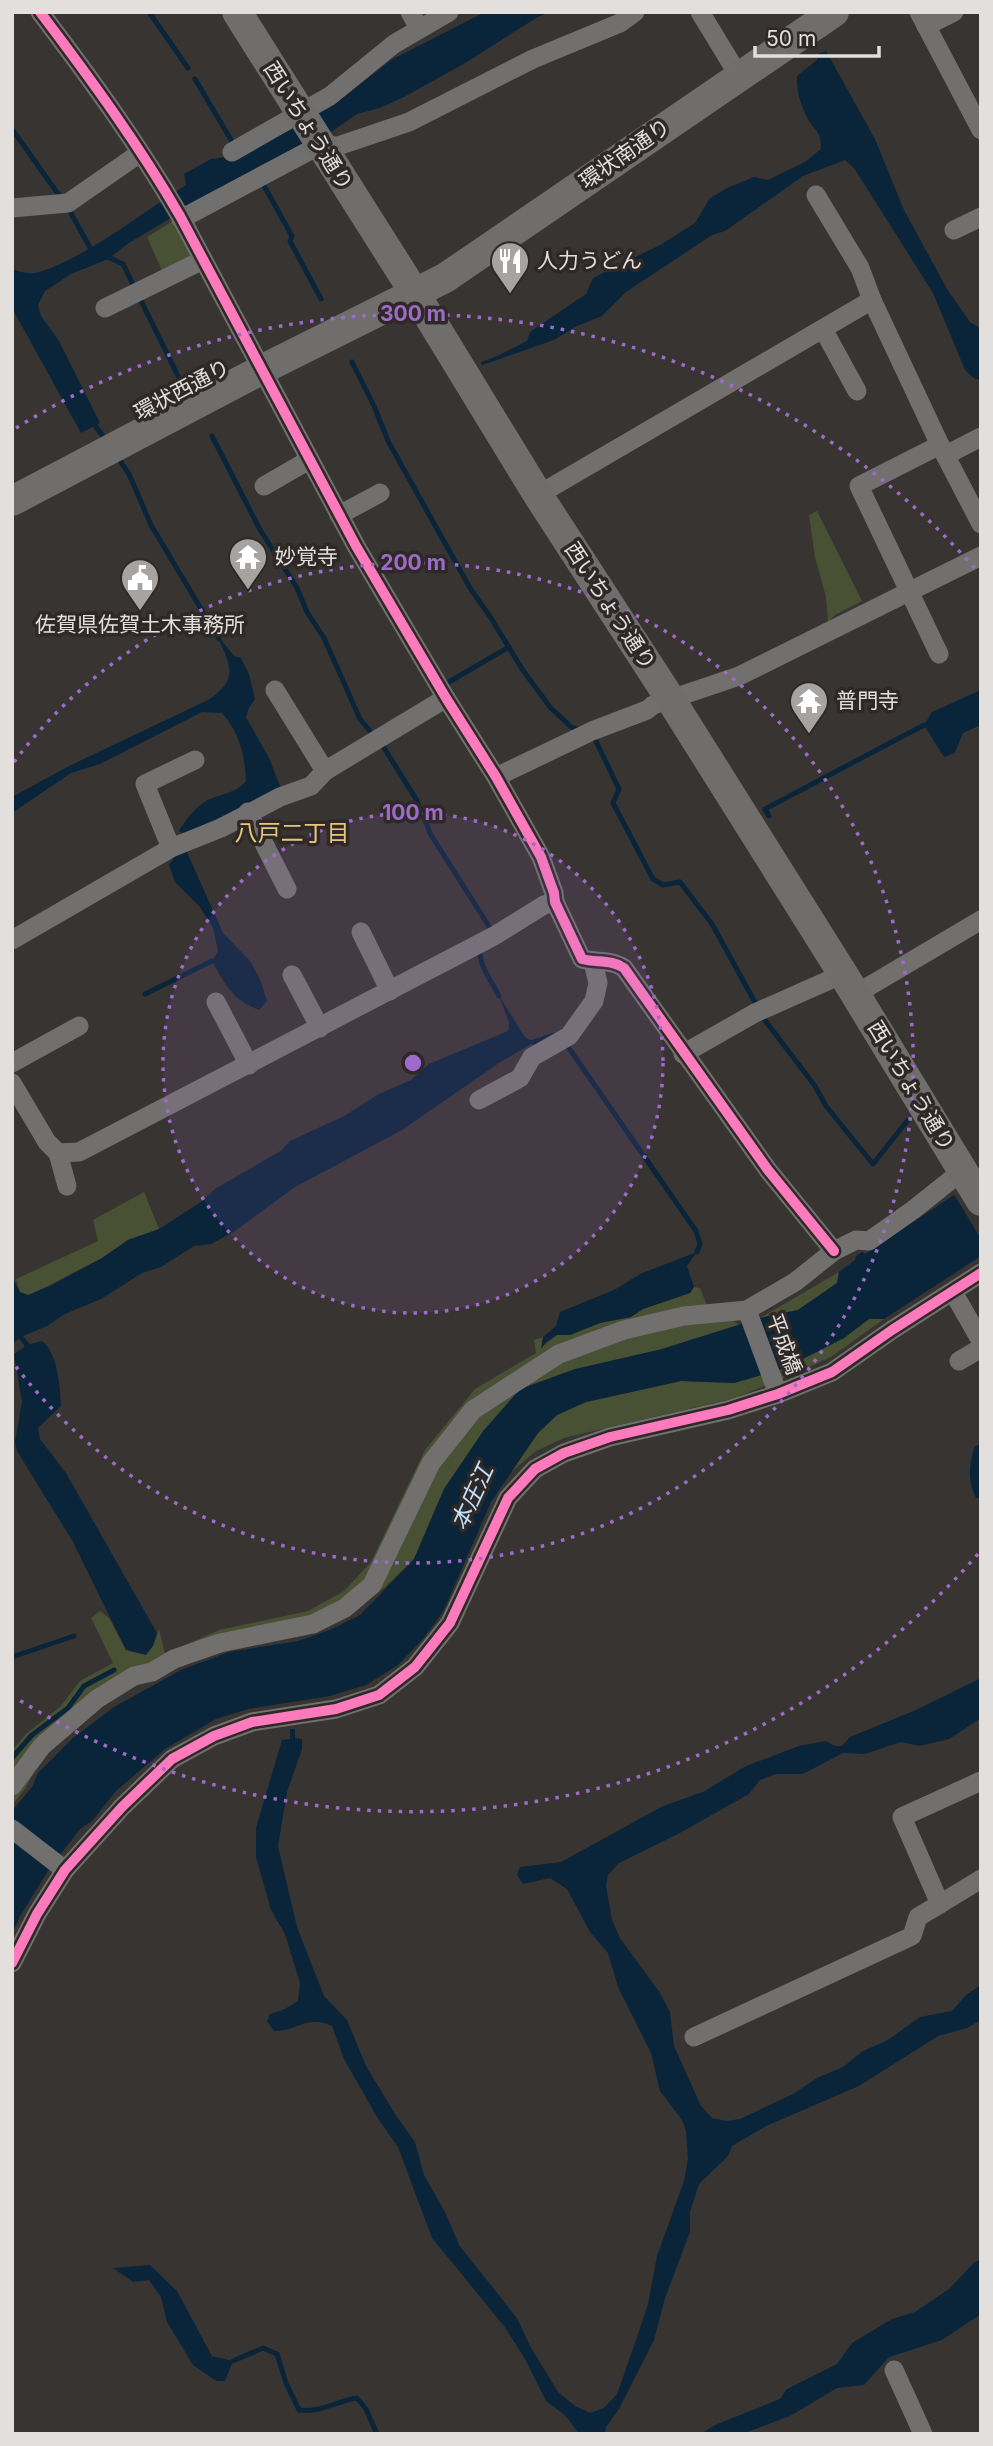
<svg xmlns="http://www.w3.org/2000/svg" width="993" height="2446" font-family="Inter,'Noto Sans JP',sans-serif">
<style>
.green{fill:#485134}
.water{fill:#0a253a}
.pier{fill:#373432}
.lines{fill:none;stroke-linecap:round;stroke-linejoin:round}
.stream{stroke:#0a253a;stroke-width:5}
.minor{stroke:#72706f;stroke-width:19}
.highway{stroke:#6f6e6c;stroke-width:30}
.cycleway-casing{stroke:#2e2927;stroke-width:15}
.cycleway{stroke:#fd7abc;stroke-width:10}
.ring{fill:none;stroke:#9f6bca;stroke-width:3.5;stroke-dasharray:3.5 7}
.labels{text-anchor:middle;stroke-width:7;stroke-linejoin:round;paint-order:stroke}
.street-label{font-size:21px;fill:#e2dfdd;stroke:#2e2927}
.poi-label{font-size:21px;fill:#e2dfdd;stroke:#2e2927;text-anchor:start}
.neighbourhood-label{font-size:23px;fill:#e7c57b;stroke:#2e2927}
.water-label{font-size:23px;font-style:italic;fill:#c1e1fe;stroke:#2e2927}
.centre{fill:#9f6bca;stroke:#2e2927;stroke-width:3.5}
.ring-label{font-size:21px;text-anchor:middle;font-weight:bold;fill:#9f6bca;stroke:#2e2927;stroke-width:7;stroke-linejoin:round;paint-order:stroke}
</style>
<rect width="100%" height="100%" fill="#373432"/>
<!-- green -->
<g class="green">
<polygon points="176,219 197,257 163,273 147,237"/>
<polygon points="817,511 862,601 835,615 828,622 826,597 815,557 809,515"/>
<polygon points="144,1192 159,1229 128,1240 102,1258 28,1296 20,1292 16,1279 98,1241 93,1220"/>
<polygon points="839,1272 837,1283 798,1310 760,1318"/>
<polygon points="694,1287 700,1288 707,1305 740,1325 662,1349 484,1430 444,1489 414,1559 385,1587 338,1621 224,1649 115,1693 46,1750 25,1789 12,1805 12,1751 26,1734 61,1706 80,1681 113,1663 91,1618 100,1611 109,1618 126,1650 153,1646 159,1629 165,1654 219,1630 308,1611 344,1591 371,1562 425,1450 475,1389 536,1353 534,1340 543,1337 542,1347 557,1335 570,1335 600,1323 631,1317 643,1309 690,1293"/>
<polygon points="869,1319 884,1319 831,1357 787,1377 735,1398 564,1438 536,1451 510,1473 538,1433 557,1415 586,1402 681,1381 734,1383 785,1368 844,1338"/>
</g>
<!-- water -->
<g class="water">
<path d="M485,12H550L536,18L467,62L406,96L380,108L357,114L334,130L169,219L129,243L108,259L71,274L45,291L38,305L41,316L59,341L100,423L81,433L12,308V269C20,272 31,275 39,272C86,258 143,212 186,185L184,174L211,159L234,156L345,96L391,60Z"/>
<path d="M826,51L875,139L904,210L947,289L970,322L981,329V380L975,379L965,370L933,293L854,168L845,160L803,176L725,231L712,235L626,292L602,316L577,326L554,340L482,365L481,362L495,357L527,341L530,332L586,294L593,278L662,244L695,223L710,198L729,187L754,177L768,180L805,162L821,149C821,131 816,133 808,119C801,107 796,89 797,76L817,60L818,54Z"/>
<path d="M217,635L234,656L241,658L249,674L255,699L249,708L246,717L270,760L281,789L183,834L179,831C186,819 194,809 206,801C221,793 234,795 246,781C245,754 239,732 222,713L202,712L100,764L71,773L12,813V797L67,767L208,700C240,679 230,665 217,635Z"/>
<polygon points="981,690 981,725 963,733 955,753 944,757 924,725 932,712"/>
<path d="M186,850L223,933L250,961L260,979L267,1001L259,1010C232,999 226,986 212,961L218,951L213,928L200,907L175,882L169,865L176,854Z"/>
<polygon points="499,996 525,1037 533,1042 531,1044 499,1063 402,1130 295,1187 235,1231 211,1244 194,1246 161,1267 142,1273 101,1299 65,1314 47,1326 21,1337 12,1344 12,1277 20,1292 28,1295 50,1286 102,1258 128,1240 159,1229 201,1202 215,1189 282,1150 290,1141 344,1116 379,1094 411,1080 429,1064 508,1031 509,1022"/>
<polygon points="981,1177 981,1256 884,1319 869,1319 844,1338 785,1368 734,1383 681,1381 586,1402 557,1415 538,1433 491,1502 443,1612 422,1640 398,1665 366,1685 330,1696 248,1709 216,1719 165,1749 116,1791 92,1821 80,1829 50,1868 20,1916 12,1934 12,1811 32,1787 38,1773 72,1739 114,1707 181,1670 229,1652 298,1641 330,1630 360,1615 414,1559 444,1489 484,1430 520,1389 575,1369 662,1349 760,1318 798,1310 837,1283 839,1272 855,1260 856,1256 862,1252 865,1254"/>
<polygon points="697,1252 687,1266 694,1287 690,1293 643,1309 631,1317 600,1323 570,1335 557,1335 546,1342 541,1349 543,1337 556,1326 560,1312 616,1289 640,1274"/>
<path d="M42,1341C58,1353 60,1387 61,1406L38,1428L40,1439L66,1473L157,1633L153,1646L146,1655L126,1650L73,1542L17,1451L15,1442L22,1402L14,1354L27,1345Z"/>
<path d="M979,1445L981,1451V1498H976C967,1481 969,1464 975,1446Z"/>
<path d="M981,1678V1718L949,1739L920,1746L901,1742L865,1754L843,1753L803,1774H776L760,1780L749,1794L678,1834L619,1863L608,1875L606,1886L612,1920L620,1938L660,1993L670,2012L674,2046L701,2106L712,2118L727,2121L740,2119L793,2094L817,2078L843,2067L863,2051L888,2040L920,2017L952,2011L966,1995L981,1985V2020L967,2028L938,2036L859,2086L766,2126L732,2146L728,2156L699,2184L690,2212V2232L665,2298L654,2340L619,2409L606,2427L605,2434H579L565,2415L546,2401L524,2357L504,2326L432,2238L398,2147L377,2117L344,2059L332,2026C306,2014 298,2032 274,2031L267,2021L270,2014L285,2009L298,2001L300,1983L285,1934L271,1910L256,1857V1828L282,1740L290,1739V1729H295V1738L302,1739V1749L287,1792L278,1846L297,1927L324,1996L347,2020L366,2066L395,2114L415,2142L424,2175L446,2214L459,2245L517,2318L530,2346L558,2392L575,2406L590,2413L604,2408L617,2394L634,2346L648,2304L657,2256L684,2181L688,2159L686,2131L682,2120L660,2091L651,2053L618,1987L608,1953L590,1932L567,1889L550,1878L523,1884L517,1875L520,1867L561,1862L663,1806L703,1792L746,1766L799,1746L826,1741L835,1746H842L850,1737L916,1710Z"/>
<polygon points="981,2259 981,2314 942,2340 889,2357 864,2385 837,2388 790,2416 742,2434 701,2434 715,2425 780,2399 787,2389 837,2364 852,2343 892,2319 915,2312 949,2289 974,2263"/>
<polygon points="150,2265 177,2291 212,2356 233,2361 225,2381 216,2381 193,2365 167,2322 161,2297 149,2280 133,2282 113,2268"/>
</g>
<!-- pier -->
<polygon class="pier" points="981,1174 981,1239 952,1191"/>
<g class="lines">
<!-- stream -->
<g class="stream">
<polyline points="149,12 188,68"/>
<polyline points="195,79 234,145"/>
<polyline points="12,129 61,198"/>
<polyline points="262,182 292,236 290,241 321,299"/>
<polyline points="67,206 93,253"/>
<polyline points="106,256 123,264 180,380"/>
<polyline points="352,362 374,406 388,441 470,588 491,618 522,669 550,707 571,727 580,730"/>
<polyline points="92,421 107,442"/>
<polyline points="212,436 259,528 297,588 307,612 324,638 360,719 374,736"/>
<polyline points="116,455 129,474 151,525 219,639"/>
<polyline points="449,682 509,647"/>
<polyline points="593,735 619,789 613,803 653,879 663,885 680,882 712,924 757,1006"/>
<polyline points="381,743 416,799 431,835 490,928 491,934"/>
<polyline points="769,816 765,809 924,725"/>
<path d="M481,948C476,962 493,983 499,996"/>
<polyline points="145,994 212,961"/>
<polyline points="761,1015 815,1086 826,1106 873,1164 907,1121"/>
<polyline points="564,1041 696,1231 700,1244 697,1252"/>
<polyline points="533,1042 554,1035"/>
<polyline points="21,1337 27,1345"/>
<polyline points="12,1657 74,1636"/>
<polyline points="12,1758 32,1735 68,1708 84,1686 114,1670"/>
<path d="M233,2361L263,2348L277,2354L286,2383L299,2410C320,2413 337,2401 357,2398L366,2409L377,2434"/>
</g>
<!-- minor -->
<g class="minor">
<path d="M40,12C90,78 139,145 180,216L356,546L446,698L496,777L541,857L554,893L555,902L582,959C597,963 611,959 624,968L768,1170L834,1251"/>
<polyline points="410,12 419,28"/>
<polyline points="700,12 739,76"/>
<polyline points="919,12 981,130"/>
<polyline points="926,26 954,12"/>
<polyline points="232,152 330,96 394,44 449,12"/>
<polyline points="816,195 860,268 872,300"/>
<polyline points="12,208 68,203 140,153"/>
<polyline points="181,219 320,145 338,146 409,122 533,59 620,23 635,12"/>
<polyline points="954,230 981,217"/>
<polyline points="105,308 203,260"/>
<polyline points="823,329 857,391"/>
<polyline points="946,455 981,437"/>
<polyline points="264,486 309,460"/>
<polyline points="538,495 872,300 940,445 981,524"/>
<polyline points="339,515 380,493"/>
<polyline points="939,654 859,486 940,445"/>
<polyline points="275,690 325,771"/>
<polyline points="496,777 592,731 647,710 653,705 739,676 981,556"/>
<polyline points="248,812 287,889"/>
<polyline points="171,848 145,784 195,760"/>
<polyline points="361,932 390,991"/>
<polyline points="12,940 171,848 221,828 280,797 311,786 325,771 446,698"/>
<polyline points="292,975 320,1028"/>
<polyline points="856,994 981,920"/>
<polyline points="216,1002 249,1065"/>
<polyline points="683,1054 755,1013 843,974"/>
<polyline points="12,1063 79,1026"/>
<polyline points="12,1083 47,1142 58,1153 79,1152 494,936 544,905 555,902"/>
<polyline points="479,1100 520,1078 532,1057 569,1036 594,1001 598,983 593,962"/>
<polyline points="58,1153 67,1186"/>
<polyline points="953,1292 981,1341"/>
<polyline points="747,1310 778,1394"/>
<polyline points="959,1361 981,1348"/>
<polyline points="12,1786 42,1746 97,1699 134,1676 152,1672 174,1659 220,1643 313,1624 345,1608 372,1585 431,1463 473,1410 559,1354 624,1330 684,1316 747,1310 795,1282 834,1251 856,1240 869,1241 913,1210 962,1171"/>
<polyline points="12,1829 65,1870"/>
<polyline points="940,1904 981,1879"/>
<polyline points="12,1963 37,1914 65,1870 122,1807 172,1759 214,1736 252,1722 336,1709 379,1695 415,1667 450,1623 508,1498 535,1469 564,1453 610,1437 728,1410 778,1394 832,1372 892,1330 981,1273"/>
<polyline points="694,2037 912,1936 918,1917 940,1904 902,1817 981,1781"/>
<polyline points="894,2370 923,2434"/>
</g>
<!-- highway -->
<g class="highway">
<polyline points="237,12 414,292 538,495 671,700 843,974 981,1201"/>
<polyline points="12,501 261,370 445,278 834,12"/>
</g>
<defs>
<g id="cycleway">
<path d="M40,12C90,78 139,145 180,216L356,546L446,698L496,777L541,857L554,893L555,902L582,959C597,963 611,959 624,968L768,1170L834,1251"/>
<polyline points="12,1963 37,1914 65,1870 122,1807 172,1759 214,1736 252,1722 336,1709 379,1695 415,1667 450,1623 508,1498 535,1469 564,1453 610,1437 728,1410 778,1394 832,1372 892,1330 981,1273"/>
</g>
</defs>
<!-- cycleway casing -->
<use href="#cycleway" class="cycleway-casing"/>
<!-- cycleway -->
<use href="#cycleway" class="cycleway"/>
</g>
<!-- distance rings -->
<circle cx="413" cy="1063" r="250" fill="#9f6bca" fill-opacity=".12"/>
<g class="ring">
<circle cx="413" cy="1063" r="250"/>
<path d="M14 762A500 500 0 1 1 14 1364"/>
<path d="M978 1554A749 749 0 0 1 16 1698M16 428A749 749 0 0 1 978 572"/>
</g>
<!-- icons -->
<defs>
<symbol id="restaurant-pin" viewBox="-11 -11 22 30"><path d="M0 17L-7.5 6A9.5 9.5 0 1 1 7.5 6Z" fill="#a6a3a1" stroke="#2e2927"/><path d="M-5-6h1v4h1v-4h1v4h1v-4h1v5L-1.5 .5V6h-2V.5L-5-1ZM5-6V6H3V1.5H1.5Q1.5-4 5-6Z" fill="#fff"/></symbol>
<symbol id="temple-pin" viewBox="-11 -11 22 30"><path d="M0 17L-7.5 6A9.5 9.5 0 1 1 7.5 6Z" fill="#a6a3a1" stroke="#2e2927"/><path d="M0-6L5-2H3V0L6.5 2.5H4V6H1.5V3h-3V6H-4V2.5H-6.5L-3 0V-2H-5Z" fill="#fff"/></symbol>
<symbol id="civic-pin" viewBox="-11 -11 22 30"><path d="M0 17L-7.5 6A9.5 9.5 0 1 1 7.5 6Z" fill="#a6a3a1" stroke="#2e2927"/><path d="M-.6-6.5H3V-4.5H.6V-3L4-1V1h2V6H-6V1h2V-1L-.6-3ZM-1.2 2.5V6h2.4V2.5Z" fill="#fff"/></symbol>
</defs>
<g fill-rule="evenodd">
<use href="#restaurant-pin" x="488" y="239" width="44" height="60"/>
<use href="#temple-pin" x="226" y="535" width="44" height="60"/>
<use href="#civic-pin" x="118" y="556" width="44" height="60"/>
<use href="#temple-pin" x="787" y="679" width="44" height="60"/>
</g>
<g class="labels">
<!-- street labels -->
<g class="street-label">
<text transform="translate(308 126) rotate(58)" y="7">西いちょう通り</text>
<text transform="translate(625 154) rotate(-35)" y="7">環状南通り</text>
<text transform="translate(182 390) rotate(-28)" y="7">環状西通り</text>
<text transform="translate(610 606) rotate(57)" y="7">西いちょう通り</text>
<text transform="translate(911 1086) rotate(59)" y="7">西いちょう通り</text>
<text transform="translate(784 1344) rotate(70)" y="7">平成橋</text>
</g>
<!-- poi labels -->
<g class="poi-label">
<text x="537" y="268">人力うどん</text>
<text x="275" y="564">妙覚寺</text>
<text x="140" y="632" text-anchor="middle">佐賀県佐賀土木事務所</text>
<text x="836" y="708">普門寺</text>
</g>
<!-- neighbourhood labels -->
<g class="neighbourhood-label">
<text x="292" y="841">八戸二丁目</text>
</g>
<!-- water labels -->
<g class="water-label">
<text transform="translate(472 1497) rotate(-65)" y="8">本庄江</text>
</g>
</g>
<circle cx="413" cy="1063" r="10" class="centre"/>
<g class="ring-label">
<text x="413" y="321">300 m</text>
<text x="413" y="570">200 m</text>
<text x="413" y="820">100 m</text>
</g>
<!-- border -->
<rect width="993" height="2446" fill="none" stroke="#e2dfdd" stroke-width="28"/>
<!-- scale -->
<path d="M755 46v10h124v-10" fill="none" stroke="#e2dfdd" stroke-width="3.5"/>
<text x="766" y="46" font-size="21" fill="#e2dfdd" stroke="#2e2927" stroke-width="5" paint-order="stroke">50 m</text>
</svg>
